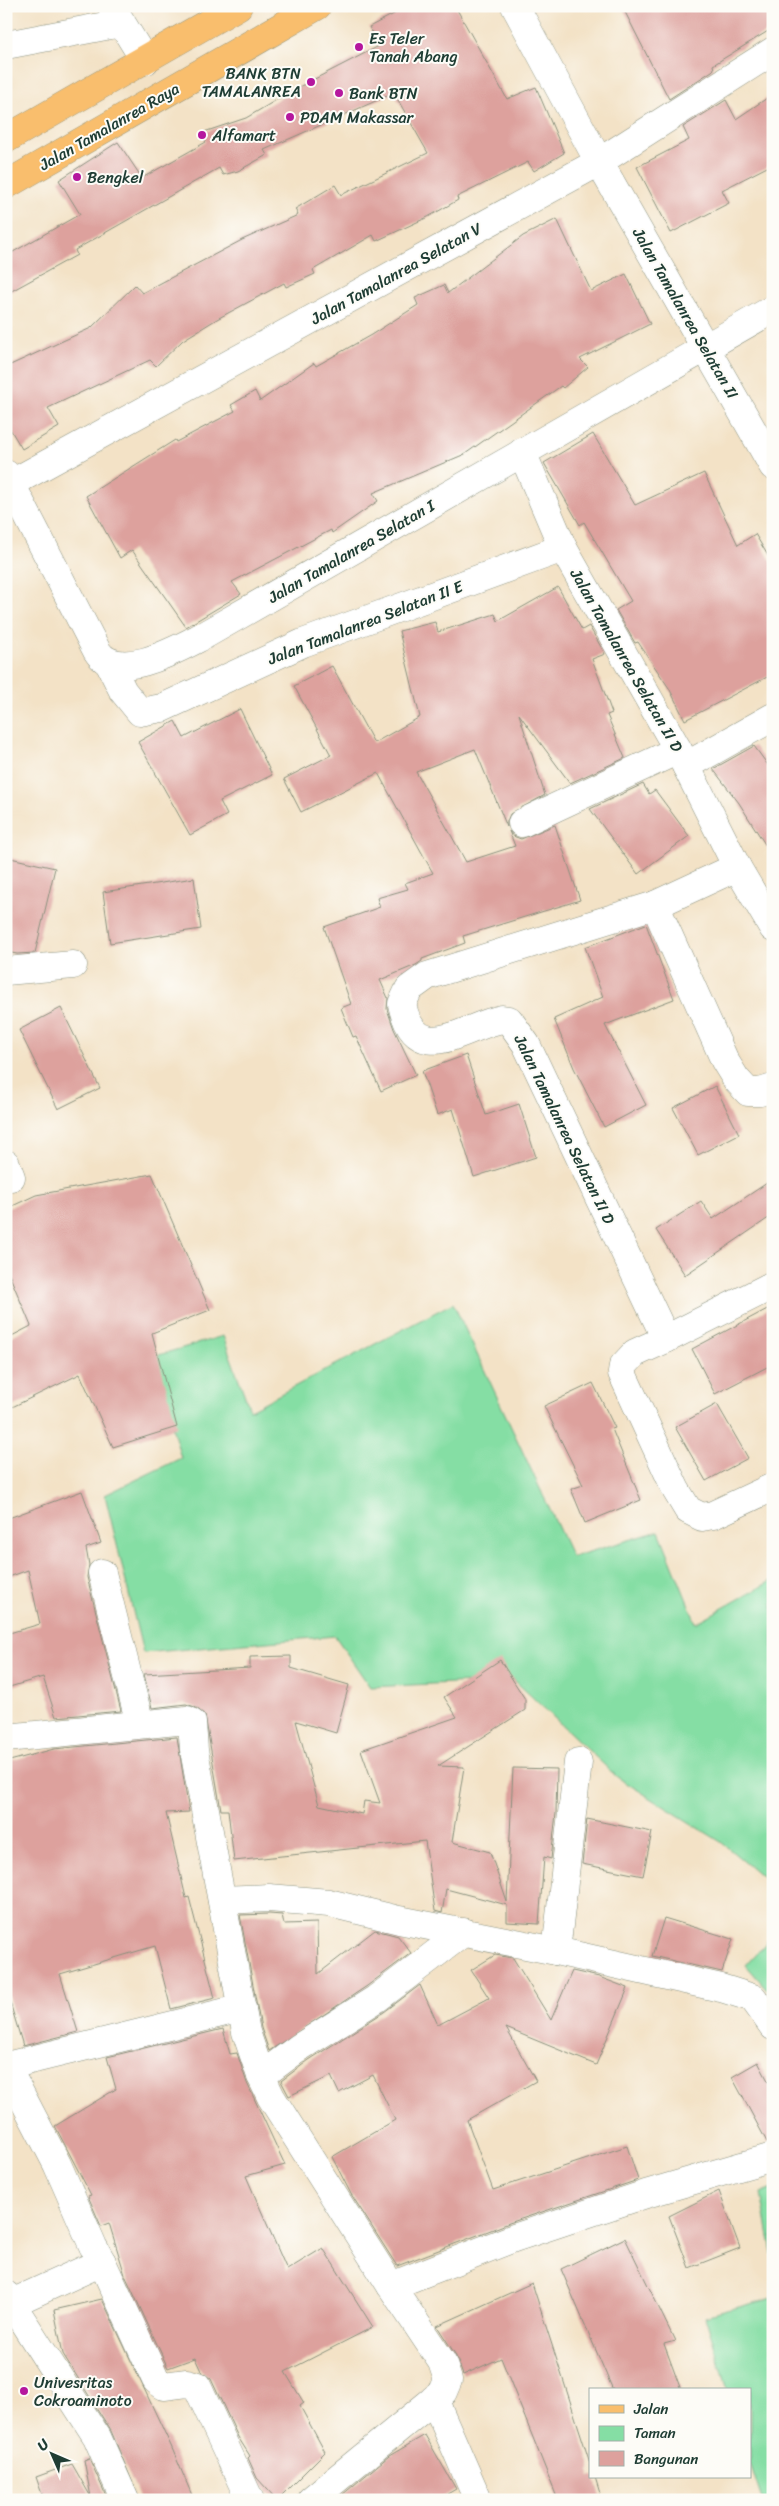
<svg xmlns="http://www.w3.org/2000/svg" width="779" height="2506" font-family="Sriracha,sans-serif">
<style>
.green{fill:#85dea4;stroke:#528e6c}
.building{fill:#dda19d}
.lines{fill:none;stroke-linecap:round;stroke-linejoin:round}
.minor-casing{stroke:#89907d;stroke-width:29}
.primary-casing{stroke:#89907d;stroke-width:29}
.minor{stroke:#fff;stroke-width:28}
.primary{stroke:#f9be6d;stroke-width:28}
.poi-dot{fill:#b5179e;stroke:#fdfcf7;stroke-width:2}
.labels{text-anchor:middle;stroke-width:4;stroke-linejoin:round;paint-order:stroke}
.poi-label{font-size:16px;fill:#1f3d34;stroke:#fdfcf7;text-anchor:start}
.street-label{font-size:16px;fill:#1f3d34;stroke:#fdfcf7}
</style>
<rect width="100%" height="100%" fill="#fdfcf7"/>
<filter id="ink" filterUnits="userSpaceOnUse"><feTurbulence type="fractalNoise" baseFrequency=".02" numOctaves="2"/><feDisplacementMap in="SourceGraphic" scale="10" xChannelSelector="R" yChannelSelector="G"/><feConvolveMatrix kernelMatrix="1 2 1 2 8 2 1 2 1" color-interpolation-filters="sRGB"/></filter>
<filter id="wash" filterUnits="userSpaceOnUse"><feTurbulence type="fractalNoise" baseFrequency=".0096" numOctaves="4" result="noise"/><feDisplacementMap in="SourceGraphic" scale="20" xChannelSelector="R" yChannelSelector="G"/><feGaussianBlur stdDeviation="1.12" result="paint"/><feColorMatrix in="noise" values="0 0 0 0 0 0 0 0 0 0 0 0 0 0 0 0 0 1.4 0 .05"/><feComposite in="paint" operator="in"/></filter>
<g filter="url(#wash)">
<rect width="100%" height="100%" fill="#f3e2c6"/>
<!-- green -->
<g class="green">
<polygon points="453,1303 572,1557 659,1531 696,1623 773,1580 773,1886 721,1842 617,1777 514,1680 370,1687 335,1636 143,1653 105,1495 181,1458 152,1357 223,1336 250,1410"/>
<polygon points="773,1935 773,1996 746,1965"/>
<polygon points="773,2188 773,2258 761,2193"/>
<polygon points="773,2298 773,2500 762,2500 750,2463 750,2390 728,2390 705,2316"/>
</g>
<g id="blocks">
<!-- building -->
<g class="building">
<polygon points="409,6 455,6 507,99 536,87 564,153 534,171 528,162 457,197 458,200 428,217 376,241 373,235 313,270 315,274 286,287 284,283 217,319 183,340 156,366 150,360 48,408 59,427 22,449 6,422 6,367 91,328 135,285 142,293 242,240 298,215 295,209 335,185 341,195 428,153 394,93 264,150 267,155 238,171 223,175 219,168 75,250 77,255 6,294 6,256 80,214 59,180 118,142 142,178 206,142 201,133 246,118 295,89 379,46 369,27"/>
<polygon points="622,6 766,6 773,17 773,28 713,65 714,69 712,71 669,99"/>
<polygon points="773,94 773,164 722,190 729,203 671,233 637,167 689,140 683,127 726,100 736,119"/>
<polygon points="557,219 591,291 626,274 650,324 580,359 588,367 563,388 561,386 465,454 373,493 378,501 332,533 331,530 232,582 241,594 186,627 132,550 120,558 86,496 175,440 176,442 235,411 231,405 255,391 260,401 314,363 316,366 371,335 418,305 415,298 444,285 448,293 523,236"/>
<polygon points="593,434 635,505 704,473 738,545 755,534 773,564 773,674 685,720 669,688 638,642 635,643 616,610 631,601 584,522 580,525 544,463"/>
<polygon points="558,587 582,630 589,626 605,654 592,659 612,713 607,715 625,758 570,783 519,714 545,795 510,814 507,821 507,827 475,749 416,772 466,862 515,846 509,831 513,836 521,839 555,825 580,900 463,936 465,943 422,959 422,961 416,965 380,980 388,998 387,1009 394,1029 416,1075 381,1091 356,1036 353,1037 341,1008 351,1004 324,927 380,907 377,898 408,889 405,883 433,873 378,773 301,812 284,779 331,755 294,686 332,666 374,743 420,717 399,631 435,622 438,632 495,614 498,621"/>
<polygon points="240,709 272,775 220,801 227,815 190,835 138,742 175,721 184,738"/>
<polygon points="754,746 773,772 773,857 739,803 713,769"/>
<polygon points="643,784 649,794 655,790 689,836 638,874 590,809"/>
<polygon points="6,857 55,868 35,953 17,954 6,952"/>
<polygon points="194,878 201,929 110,943 103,892"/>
<polygon points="646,924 674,999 605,1025 646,1105 604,1127 574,1068 554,1019 603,997 585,947"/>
<polygon points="61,1008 100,1088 58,1109 19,1030"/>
<polygon points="466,1055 486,1115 519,1104 536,1157 474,1177 453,1109 437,1115 422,1071"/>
<polygon points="715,1086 739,1134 698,1155 673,1108"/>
<polygon points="152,1174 210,1310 152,1333 177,1427 113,1447 80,1374 6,1410 6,1339 31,1326 6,1267 6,1209 36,1195"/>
<polygon points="773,1179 773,1215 685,1275 656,1230 701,1201 713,1219"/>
<polygon points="773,1306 773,1364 715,1394 692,1349"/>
<polygon points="593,1383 615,1428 612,1429 641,1500 585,1523 571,1489 583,1485 544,1406"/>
<polygon points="717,1404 748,1458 706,1481 675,1427"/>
<polygon points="82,1491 101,1543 86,1548 89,1565 87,1577 121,1711 56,1717 43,1677 6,1688 6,1634 40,1624 28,1570 6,1578 6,1519"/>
<polygon points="291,1656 291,1668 349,1685 336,1733 296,1721 319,1805 362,1814 364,1801 380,1803 361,1750 457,1717 444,1697 500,1660 525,1699 525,1710 438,1766 464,1767 452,1842 490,1852 507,1902 513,1768 557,1769 556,1813 551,1859 544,1857 539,1924 507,1922 507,1905 446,1889 442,1913 435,1911 425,1841 234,1861 228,1810 221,1810 205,1715 195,1707 186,1704 152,1708 144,1674 250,1668 250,1657"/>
<polygon points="177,1737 189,1812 166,1813 186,1898 189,1897 215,1998 171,2009 155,1946 60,1974 78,2032 23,2046 6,1989 6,1762 54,1749"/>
<polygon points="587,1819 652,1832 643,1876 582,1864"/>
<polygon points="269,1914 282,1915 284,1924 317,1923 318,1974 375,1930 398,1936 411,1953 367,1986 269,2051 261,2028 240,1915"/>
<polygon points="664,1918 733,1939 722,1972 652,1956"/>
<polygon points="495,1955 513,1958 551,2020 572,1971 599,1977 628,1988 596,2065 506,2028 536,2081 467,2120 493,2190 627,2146 638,2180 509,2223 397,2266 351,2194 332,2157 395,2120 373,2075 339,2093 331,2076 289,2096 281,2081 309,2060 384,2012 420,1985 438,2025 489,1998 471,1970"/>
<polygon points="223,2029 230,2054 237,2053 247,2083 285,2165 246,2176 287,2270 323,2248 373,2327 285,2372 304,2403 300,2406 325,2452 277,2500 257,2478 248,2458 250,2456 238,2437 211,2379 201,2371 195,2358 168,2368 125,2275 109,2223 101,2226 88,2196 91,2195 55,2126 116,2089 107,2057"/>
<polygon points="758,2062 773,2090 773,2142 767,2142 732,2077"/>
<polygon points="719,2191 740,2248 689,2268 669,2216"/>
<polygon points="625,2238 675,2341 664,2344 681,2390 613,2390 561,2269"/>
<polygon points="532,2283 590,2463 590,2477 595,2477 602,2500 558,2500 501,2358 463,2375 455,2354 437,2326"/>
<polygon points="102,2299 171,2446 194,2500 140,2500 111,2431 63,2354 54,2310"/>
<polygon points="425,2435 456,2489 437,2500 336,2500 389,2456"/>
<polygon points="89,2458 108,2500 44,2500 36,2477 72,2464 91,2497 84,2460"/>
</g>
</g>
</g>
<g filter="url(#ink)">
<use href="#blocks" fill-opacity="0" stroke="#89907d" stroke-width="1"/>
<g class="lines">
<defs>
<g id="minor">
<polyline points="515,6 599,162 773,466"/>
<polyline points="112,7 145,61"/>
<polyline points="6,45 121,23"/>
<polyline points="522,452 563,548 678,750 737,867 773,928"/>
<path d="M6,474L97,651C117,683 176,650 201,637L773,309"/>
<polyline points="12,483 599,162 773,51"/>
<polyline points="109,663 123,691 140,712 162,708 303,643 563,548"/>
<polyline points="686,766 773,717"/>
<polyline points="522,823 678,750"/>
<polyline points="655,905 725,1061 736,1079 748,1092 760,1092 773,1088"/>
<polyline points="6,971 73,965"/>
<polyline points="6,1164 11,1177"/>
<polyline points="773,1285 666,1339 635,1353 623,1366 622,1373 676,1490 688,1510 702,1517 713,1515 773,1487"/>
<path d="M666,1339L526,1044L509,1020L502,1019C464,1026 416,1070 402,1004L409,989L427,976L655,905L737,867"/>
<polyline points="102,1573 140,1724"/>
<polyline points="6,1738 187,1720 192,1723 194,1750 246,2032 261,2076 271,2097 391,2286 442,2362 448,2380 443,2392 311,2500"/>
<polyline points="222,1900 269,1898 329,1903 399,1920 556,1951 721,1988 753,1998 773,2026"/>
<polyline points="556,1951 578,1762"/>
<polyline points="6,2066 57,2164 93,2246 102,2262 12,2303"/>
<polyline points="6,2066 242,2008"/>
<polyline points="261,2076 300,2047 376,1999 464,1932"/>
<polyline points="102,2262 156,2380 164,2386 187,2383 197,2386 250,2500"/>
<polyline points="391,2286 514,2238 646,2194 773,2157"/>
<polyline points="6,2295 97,2437 125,2500"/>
<polyline points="434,2399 478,2500"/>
</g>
<g id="primary">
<polyline points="6,139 238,6"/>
<polyline points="6,185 317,6"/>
</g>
</defs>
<!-- minor casing -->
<use href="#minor" class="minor-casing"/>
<!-- primary casing -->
<use href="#primary" class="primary-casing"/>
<!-- minor -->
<use href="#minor" class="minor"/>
<!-- primary -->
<use href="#primary" class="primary"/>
</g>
</g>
<!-- markers -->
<g class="poi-dot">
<circle cx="359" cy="47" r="5"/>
<circle cx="311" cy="82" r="5"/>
<circle cx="339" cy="93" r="5"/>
<circle cx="290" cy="117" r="5"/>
<circle cx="202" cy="135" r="5"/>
<circle cx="77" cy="177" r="5"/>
<circle cx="24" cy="2391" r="5"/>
</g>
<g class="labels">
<!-- poi labels -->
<g class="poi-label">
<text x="369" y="44">Es Teler<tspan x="369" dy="18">Tanah Abang</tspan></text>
<text x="301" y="79" text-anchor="end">BANK BTN<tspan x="301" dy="18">TAMALANREA</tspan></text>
<text x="349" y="99">Bank BTN</text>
<text x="300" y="123">PDAM Makassar</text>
<text x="212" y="141">Alfamart</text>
<text x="87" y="183">Bengkel</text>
<text x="34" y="2388">Univesritas<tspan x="34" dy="18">Cokroaminoto</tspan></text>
</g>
<!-- street labels -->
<g class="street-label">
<text transform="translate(109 126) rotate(-30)" y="6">Jalan Tamalanrea Raya</text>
<text transform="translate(396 273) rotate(-29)" y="6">Jalan Tamalanrea Selatan V</text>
<text transform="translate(686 313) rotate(60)" y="6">Jalan Tamalanrea Selatan II</text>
<text transform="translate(351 551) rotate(-30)" y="6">Jalan Tamalanrea Selatan I</text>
<text transform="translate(365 622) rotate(-21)" y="6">Jalan Tamalanrea Selatan II E</text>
<text transform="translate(627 660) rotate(60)" y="6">Jalan Tamalanrea Selatan II D</text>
<text transform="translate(565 1129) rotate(64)" y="6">Jalan Tamalanrea Selatan II D</text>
</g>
</g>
<!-- margin -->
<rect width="779" height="2506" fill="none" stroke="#fdfcf7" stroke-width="25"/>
<!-- legend -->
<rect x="589" y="2388" width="162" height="90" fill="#fdfcf7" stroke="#a4b0a9"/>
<rect x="599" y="2405" width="25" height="8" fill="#f9be6d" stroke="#a4b0a9"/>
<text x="634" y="2414" font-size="15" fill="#1f3d34">Jalan</text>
<rect x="599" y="2426" width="25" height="15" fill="#85dea4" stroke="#a4b0a9"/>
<text x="634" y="2438" font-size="15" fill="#1f3d34">Taman</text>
<rect x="599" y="2451" width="25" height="15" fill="#dda19d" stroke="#a4b0a9"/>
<text x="634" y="2464" font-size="15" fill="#1f3d34">Bangunan</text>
<!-- north arrow -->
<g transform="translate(52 2454) rotate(315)" stroke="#fdfcf7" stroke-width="4" paint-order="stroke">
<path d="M0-4L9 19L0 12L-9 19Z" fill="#1f3d34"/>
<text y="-8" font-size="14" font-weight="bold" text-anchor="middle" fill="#1f3d34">U</text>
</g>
</svg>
